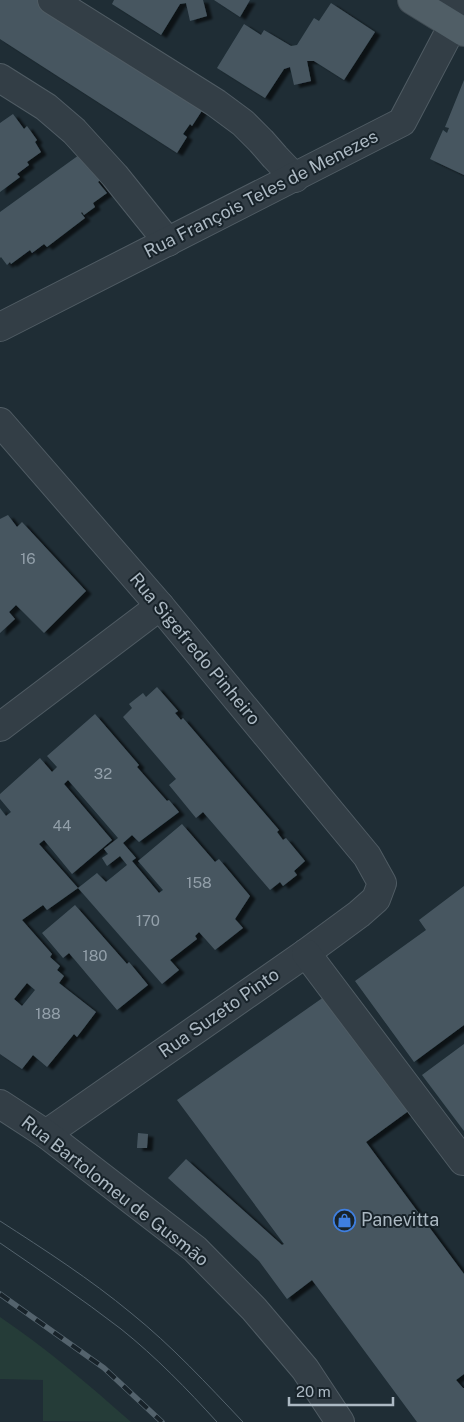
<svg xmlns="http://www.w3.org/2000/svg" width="464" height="1422" font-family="'Public Sans',sans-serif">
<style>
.green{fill:#253c38}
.building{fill:#475761;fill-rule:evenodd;filter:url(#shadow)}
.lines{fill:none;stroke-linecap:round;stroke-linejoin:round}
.minor-casing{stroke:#505c64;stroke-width:30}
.tertiary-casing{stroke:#505c64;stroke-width:30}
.primary-casing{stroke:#3f4a52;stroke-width:30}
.minor{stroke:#333e46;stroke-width:28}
.tertiary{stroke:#333e46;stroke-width:28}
.primary{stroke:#505e66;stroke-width:28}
.tram{stroke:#54636d;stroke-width:1}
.rail-casing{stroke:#54636d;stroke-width:5.5}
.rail{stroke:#18232a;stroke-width:4;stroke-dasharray:11;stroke-linecap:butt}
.labels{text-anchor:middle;stroke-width:4;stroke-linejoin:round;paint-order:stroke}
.number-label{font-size:15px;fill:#93a0aa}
.street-label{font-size:18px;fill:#acb9c3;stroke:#18232a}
.poi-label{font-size:18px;fill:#acb9c3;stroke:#18232a;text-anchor:start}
</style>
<defs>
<filter id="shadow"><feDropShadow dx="5.5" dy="3" stdDeviation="1" flood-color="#0009"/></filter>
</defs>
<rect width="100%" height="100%" fill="#1f2d35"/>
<!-- green -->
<path class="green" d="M0,1317C46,1348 89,1385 131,1422L43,1421V1380L0,1379Z"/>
<!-- building -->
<g class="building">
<polygon points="0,0 40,0 205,106 192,126 190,124 183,134 187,137 177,153 0,39"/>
<polygon points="114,0 203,0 207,16 190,21 186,3 180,4 161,35 112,4"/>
<polygon points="214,0 250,0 240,17"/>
<polygon points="331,3 375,32 344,80 314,61 307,61 311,81 294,85 290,67 284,69 265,98 217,68 244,24 261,35 264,30 291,46 297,45 314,18 319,21"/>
<polygon points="464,80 464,175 430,159 443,130 447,133 449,128 445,127"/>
<polygon points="13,114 24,129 27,126 37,140 35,142 41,152 27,162 29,165 17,174 20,177 0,192 0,123"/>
<polygon points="79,155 90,170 94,168 101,179 98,182 107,193 93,203 95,207 84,215 82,212 81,213 85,218 47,247 44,244 32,253 30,250 11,264 10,262 7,265 1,257 0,258 0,212"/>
<polygon points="8,515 17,527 22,522 86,591 44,633 16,605 9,612 15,619 0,633 0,519"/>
<polygon points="157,687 178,711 175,713 181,720 183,718 279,830 277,832 283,840 286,838 305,861 294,871 297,875 283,886 280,882 270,890 203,812 196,818 169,785 176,779 123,717 132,708 129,704 143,693 146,697"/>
<path d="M95,714L139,765L137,767L167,801L169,800L179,812L139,842L132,835L123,843L136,858L132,861L159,893L163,890L138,861L182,824L215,862L219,859L250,896L235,919L243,928L215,950L199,932L195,936L197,939L170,960L179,970L162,984L78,888L97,873L106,882L127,865L120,856L107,866L102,858L108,854L104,849L118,838L68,780L64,784L112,840L72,874L44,840L39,844L78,888L47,910L43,905L22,920L52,954L50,957L60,966L57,970L64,976L59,983L96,1012L77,1037L74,1034L47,1067L33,1055L22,1069L0,1054V808L6,816L11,812L0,799V794L40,758L52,772L57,767L47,756ZM27,983L35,990L22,1006L14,999Z"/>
<polygon points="464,886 464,1025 414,1062 355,981 426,930 419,920"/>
<polygon points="75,905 127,964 129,962 148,985 117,1010 69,953 63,958 42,933"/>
<polygon points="331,992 414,1107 366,1142 464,1274 464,1374 456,1380 463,1388 464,1388 464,1422 417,1422 312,1280 287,1299 259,1261 168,1178 186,1159 282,1245 284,1244 177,1100"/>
<polygon points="464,1044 464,1131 422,1075"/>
<polygon points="138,1133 148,1134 147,1148 137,1148"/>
</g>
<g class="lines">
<defs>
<g id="minor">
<polyline points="52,0 216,103 243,123 261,141 275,157 295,178"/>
<polyline points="0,78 46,107 74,131 115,176 168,242"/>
<polyline points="0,327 402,122 453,25 451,0"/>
<polyline points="0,422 160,606 367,856 382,883 376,899 359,914 306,953 46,1134"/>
<polyline points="0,727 160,606"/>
<polyline points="306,953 463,1161"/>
</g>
<polyline id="tertiary" points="0,1104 46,1134 195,1249 254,1309 305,1369 340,1422"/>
<polyline id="primary" points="412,0 464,32"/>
</defs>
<!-- minor casing -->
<use href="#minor" class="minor-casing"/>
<!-- tertiary casing -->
<use href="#tertiary" class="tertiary-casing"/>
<!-- primary casing -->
<use href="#primary" class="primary-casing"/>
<!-- minor -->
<use href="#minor" class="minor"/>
<!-- tertiary -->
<use href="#tertiary" class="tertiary"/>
<!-- primary -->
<use href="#primary" class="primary"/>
<!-- tram -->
<g class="tram">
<path d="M0,1221C45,1250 90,1279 131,1313C172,1346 207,1384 243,1422"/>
<path d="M0,1243C41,1271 82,1299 121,1329C156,1357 187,1389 217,1422"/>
</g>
<defs>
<polyline id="rail" points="0,1294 104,1368 162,1422"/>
</defs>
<!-- rail casing -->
<use href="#rail" class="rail-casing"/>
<!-- rail -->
<use href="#rail" class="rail"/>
</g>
<!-- icons -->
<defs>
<symbol id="shop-ring" viewBox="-11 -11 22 22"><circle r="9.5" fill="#18232a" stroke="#3f7fe0" stroke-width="1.5"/><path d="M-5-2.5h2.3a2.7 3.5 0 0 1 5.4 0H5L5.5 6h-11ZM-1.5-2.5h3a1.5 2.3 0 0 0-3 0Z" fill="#3f7fe0"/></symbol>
</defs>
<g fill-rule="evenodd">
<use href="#shop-ring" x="332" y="1208" width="25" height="25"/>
</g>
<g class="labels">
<!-- number labels -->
<g class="number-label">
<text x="28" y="564">16</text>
<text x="103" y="779">32</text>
<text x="62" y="831">44</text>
<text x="199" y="888">158</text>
<text x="148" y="926">170</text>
<text x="95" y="961">180</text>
<text x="48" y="1019">188</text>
</g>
<!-- street labels -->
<g class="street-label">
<text transform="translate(261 194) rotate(-27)" y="6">Rua François Teles de Menezes</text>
<text transform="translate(195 649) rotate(50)" y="6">Rua Sigefredo Pinheiro</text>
<text transform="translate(219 1013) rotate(-35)" y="6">Rua Suzeto Pinto</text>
<text transform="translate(115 1191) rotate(38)" y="6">Rua Bartolomeu de Gusmão</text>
</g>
<!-- poi labels -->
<g class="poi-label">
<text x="361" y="1226">Panevitta</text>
</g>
</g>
<!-- scale -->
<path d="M289 1397v8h104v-8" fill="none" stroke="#acb9c3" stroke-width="2.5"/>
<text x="296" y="1397" font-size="15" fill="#acb9c3" stroke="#18232a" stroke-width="4" paint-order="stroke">20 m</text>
</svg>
